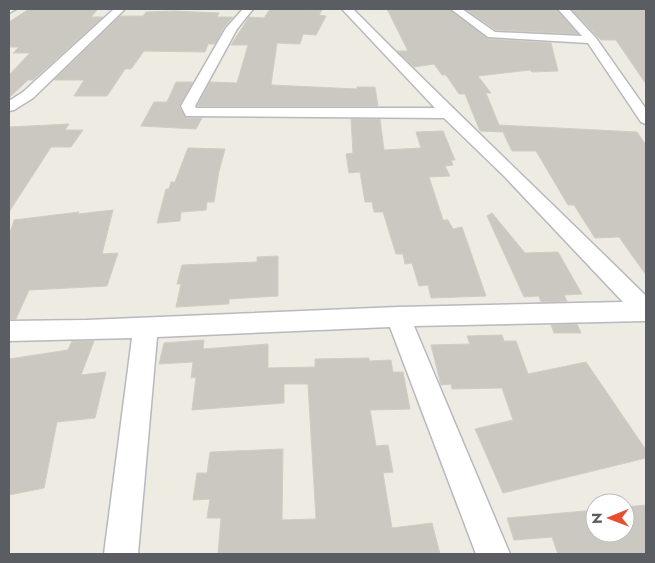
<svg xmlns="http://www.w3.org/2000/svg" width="655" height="563" font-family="Jost,sans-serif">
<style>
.building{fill:#cac8c1;stroke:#d1cec0}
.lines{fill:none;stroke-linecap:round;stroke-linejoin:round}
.minor-casing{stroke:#b7b9be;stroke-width:3}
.minor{fill:#fff;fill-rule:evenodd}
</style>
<rect width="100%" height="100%" fill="#edebe2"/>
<!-- building -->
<g class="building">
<polygon points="29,9 98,9 91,17 103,17 33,80 28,80 9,98 9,75 30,53 13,53 19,47 9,47 9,22"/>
<polygon points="270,9 322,10 319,15 326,16 316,35 303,34 300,44 277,43 271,85 357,89 357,87 375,87 378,106 197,106 210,82 237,83 248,45 231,45 249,17 264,18"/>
<polygon points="387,9 449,9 488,39 551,43 558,71 532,72 530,70 478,76 491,93 486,93 499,125 637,132 646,145 646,275 619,237 595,238 574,205 568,205 536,151 512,151 501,128 502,132 480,131 465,94 459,94 446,75 442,75 434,64 414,67 397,51 408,51"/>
<polygon points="465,9 556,9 578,34 496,30"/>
<polygon points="571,9 646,9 646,84 616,40 601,40"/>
<polygon points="174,11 219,13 217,17 233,17 224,27 215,44 208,44 205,52 144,51 131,69 125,69 107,96 74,96 84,80 54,80 120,16 143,16 146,12"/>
<polygon points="176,82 193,82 179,107 186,118 202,118 196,129 141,126 154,102 167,102"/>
<polygon points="351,119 380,119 384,150 421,148 416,132 443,131 455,160 451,160 453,165 445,166 450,176 429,177 443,220 448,220 453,229 462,227 486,296 431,298 428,285 419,286 412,263 405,264 403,254 396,254 383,212 374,212 372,202 365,202 360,172 349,173 346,154 353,153"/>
<polygon points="69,124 65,130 83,130 71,147 51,147 9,212 9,127"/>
<polygon points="188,148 225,149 219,171 214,202 207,202 206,210 181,212 180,221 157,223 166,189 169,189 171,182 175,182"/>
<polygon points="113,210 102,254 118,253 107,286 29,290 16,319 9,319 9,236 14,220 79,212 78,214"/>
<polygon points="492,213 525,253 558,252 582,294 564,295 567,301 541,302 539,296 524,297 487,216"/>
<polygon points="278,256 278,296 229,299 229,304 176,307 181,284 177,284 182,265 257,262 257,257"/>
<polygon points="577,324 581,333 554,333 551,325"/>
<polygon points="502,335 504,341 516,341 528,374 586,362 646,450 646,458 503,493 475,429 513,420 502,388 452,389 451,384 441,385 431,345 470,344 467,336"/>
<polygon points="204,340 203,349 268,344 268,368 315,367 315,359 369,358 369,361 391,360 393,372 403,372 410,409 370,410 376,446 388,445 393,472 383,473 392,528 432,523 440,554 218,554 221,518 207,518 210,499 193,500 197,473 207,473 210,452 283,449 282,520 316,519 308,384 284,384 284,403 192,410 196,377 191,378 193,362 159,364 164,343"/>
<polygon points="72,341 94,341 81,375 106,372 95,418 57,422 44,488 9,495 9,359 68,350"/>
<polygon points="646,505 646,554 558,554 552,537 514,540 507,518 595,510 595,533 625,533 625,507"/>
</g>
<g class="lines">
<defs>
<g id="minor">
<polygon points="9,9 16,9 9,13"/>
<polygon points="114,9 125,9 33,98 14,110 9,111 9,101 23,92"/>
<path d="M243,9H253L237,29L195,106L196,108H435L342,9H353C449,106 549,200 646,296V321L414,326L510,554H476L390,327L157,337L138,554H104L132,338L9,341V321L87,320L398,307L623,302L504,176L444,118L186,116L181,106L226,28Z"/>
<polygon points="451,9 462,9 495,32 582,36 558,9 569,9 596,38 646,109 646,124 641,122 588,43 488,37"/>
</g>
</defs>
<!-- minor casing -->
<use href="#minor" class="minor-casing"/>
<!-- minor -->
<use href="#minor" class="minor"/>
</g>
<!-- border -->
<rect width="655" height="563" fill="none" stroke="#5a5d62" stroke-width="20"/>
<!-- north arrow -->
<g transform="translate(610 518) rotate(269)"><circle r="24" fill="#ffffff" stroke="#bdbec0"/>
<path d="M0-4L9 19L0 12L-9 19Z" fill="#e74d2e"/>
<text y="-8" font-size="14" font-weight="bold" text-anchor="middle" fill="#5a5d62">N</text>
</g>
</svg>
